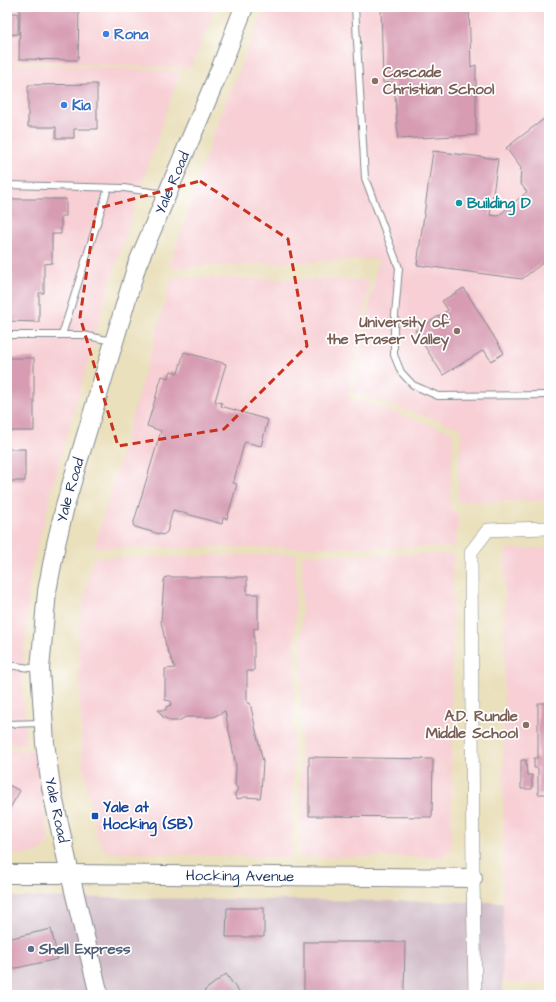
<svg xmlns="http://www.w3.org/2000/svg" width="556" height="1002" font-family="'Architects Daughter',sans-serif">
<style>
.built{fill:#f7cfd4}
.industrial{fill:#d2bdc8}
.building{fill:#d79cb2}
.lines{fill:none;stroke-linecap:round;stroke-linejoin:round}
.lane-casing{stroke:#82888d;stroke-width:8}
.street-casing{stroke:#82888d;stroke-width:14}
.secondary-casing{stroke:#82888d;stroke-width:20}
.lane{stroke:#fff;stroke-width:6}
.street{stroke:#fff;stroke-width:13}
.secondary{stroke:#fff;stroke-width:18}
.marked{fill:none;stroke:#c8321e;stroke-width:3;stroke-dasharray:8 5;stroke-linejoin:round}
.shop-dot{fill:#3f7fe0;stroke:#fff;stroke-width:1.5}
.education-dot{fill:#8d6e63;stroke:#fff;stroke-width:1.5}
.culture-dot{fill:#0f9aa8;stroke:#fff;stroke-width:1.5}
.transit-dot{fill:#1a4fb4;stroke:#fff;stroke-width:1.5}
.service-dot{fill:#5c6f8a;stroke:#fff;stroke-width:1.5}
.labels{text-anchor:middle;stroke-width:3.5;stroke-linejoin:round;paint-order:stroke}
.shop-label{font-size:15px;font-weight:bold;fill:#366cbe;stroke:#fff;text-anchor:start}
.education-label{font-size:15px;font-weight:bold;fill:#785e54;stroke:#fff;text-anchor:end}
.street-label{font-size:15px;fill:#1b2f5e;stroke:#fff}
.culture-label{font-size:15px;font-weight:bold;fill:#0d838f;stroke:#fff;text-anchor:start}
.transit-label{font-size:15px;font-weight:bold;fill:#164399;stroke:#fff;text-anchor:start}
.service-label{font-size:15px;font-weight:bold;fill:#4e5e75;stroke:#fff;text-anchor:start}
</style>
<rect width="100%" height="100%" fill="#fff"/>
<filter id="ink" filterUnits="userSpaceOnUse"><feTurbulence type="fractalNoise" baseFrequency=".025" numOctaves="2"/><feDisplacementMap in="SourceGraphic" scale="8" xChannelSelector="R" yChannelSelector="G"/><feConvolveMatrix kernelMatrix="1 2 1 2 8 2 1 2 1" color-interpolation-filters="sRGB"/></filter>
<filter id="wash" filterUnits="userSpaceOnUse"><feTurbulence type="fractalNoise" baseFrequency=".012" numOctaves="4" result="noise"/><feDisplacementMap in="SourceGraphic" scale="16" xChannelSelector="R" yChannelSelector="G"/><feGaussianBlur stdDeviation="0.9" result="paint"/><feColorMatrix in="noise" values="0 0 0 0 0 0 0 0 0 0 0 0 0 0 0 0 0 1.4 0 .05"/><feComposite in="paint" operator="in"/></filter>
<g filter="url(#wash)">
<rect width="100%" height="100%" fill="#eae0bc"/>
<!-- built -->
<g class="built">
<polygon points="7,7 215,7 191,68 7,61"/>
<polygon points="265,7 549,7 549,501 457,502 461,428 353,393 378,259 169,268 216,126"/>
<polygon points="7,64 180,71 115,267 59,463 30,577 22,679 26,745 7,746"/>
<polygon points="172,277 370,280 348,397 453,432 450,508 459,515 454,547 94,548"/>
<polygon points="549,548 549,983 502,983 505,549"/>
<polygon points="296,554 292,858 106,852 97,838 82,761 78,628 93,558"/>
<polygon points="453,554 451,848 442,857 300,857 302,555"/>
<polygon points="7,750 34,750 49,838 44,848 36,854 7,855"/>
</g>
<!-- industrial -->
<polygon class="industrial" points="7,897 503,902 502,983 504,995 7,995"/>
<g id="blocks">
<!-- building -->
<g class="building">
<polygon points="20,7 79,7 78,60 19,59"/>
<polygon points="381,7 469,7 471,67 476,65 476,135 398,139 394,82 383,83"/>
<polygon points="7,13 18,13 18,34 7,35"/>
<polygon points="97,84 97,129 74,129 74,138 56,138 56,127 28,127 28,85"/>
<polygon points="549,115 549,258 522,279 417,265 433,151 498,159 490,215 498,216 527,192 520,183 521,168 506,148"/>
<polygon points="7,199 66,199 66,216 61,216 61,234 52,234 52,263 44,264 44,293 39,293 39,322 7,321"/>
<polygon points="464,288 504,353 491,361 484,350 443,375 415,331 448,310 442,301"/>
<polygon points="184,352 226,364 215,401 222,403 221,406 268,420 261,446 245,442 244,444 234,480 233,483 237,484 227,519 223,518 222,524 173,510 167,532 163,535 135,527 133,525 161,431 147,426 162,376 168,378 171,371 178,373"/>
<rect x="7" y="358" width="27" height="73"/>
<rect x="7" y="449" width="18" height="32"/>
<polygon points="166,577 246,577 247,578 247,594 258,594 258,629 254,628 254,671 247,671 247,703 250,703 263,762 261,793 260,798 245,797 238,799 235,797 235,794 238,789 235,785 236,766 225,711 213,717 186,717 178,721 171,721 163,717 158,710 166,710 166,707 171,705 171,701 165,700 165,669 175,668 166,646 161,621 164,580"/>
<polygon points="538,703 549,703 549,794 538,794 538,768 534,768 534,758 538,758"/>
<polygon points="309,757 433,759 432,817 309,816"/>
<polygon points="521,760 526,760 527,775 532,775 532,789 521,789"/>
<polygon points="7,784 20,791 7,813"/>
<polygon points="227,908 264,908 264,937 226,937"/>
<polygon points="51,929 58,959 7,970 7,939"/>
<polygon points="304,942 405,942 404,994 347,993 347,995 304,995"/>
<polygon points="226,974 241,995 207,995 204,991"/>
</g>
</g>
</g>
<g filter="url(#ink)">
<use href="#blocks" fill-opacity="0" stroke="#82888d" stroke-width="1"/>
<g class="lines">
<defs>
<g id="lane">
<polyline points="355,7 365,178 399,268 394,327 394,355 401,372 413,385 438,396 549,395"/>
<polyline points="7,185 124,188 165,194"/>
<polyline points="7,335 83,335 112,341"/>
<polyline points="62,335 108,188"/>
<polyline points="7,665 38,669"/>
<polyline points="7,724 42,723"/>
</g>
<polyline id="street" points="475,995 473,878 471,552 488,530 512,529 549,528"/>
<g id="secondary">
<path id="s1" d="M7,874H70L473,878"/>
<path id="s2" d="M99,995L70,874L51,787L45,743L40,669L47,591L56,544L66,502L137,265L221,67L244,7"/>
</g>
</defs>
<!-- lane casing -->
<use href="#lane" class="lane-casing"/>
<!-- street casing -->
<use href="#street" class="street-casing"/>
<!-- secondary casing -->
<use href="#secondary" class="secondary-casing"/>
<!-- lane -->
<use href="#lane" class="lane"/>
<!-- street -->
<use href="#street" class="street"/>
<!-- secondary -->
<use href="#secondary" class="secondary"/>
</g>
</g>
<!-- marked area -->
<path class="marked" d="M200,181L288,239L307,346L224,429L118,446L80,317L96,209Z"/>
<!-- markers -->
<g class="shop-dot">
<circle cx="106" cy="34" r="4"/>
<circle cx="64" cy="105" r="4"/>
</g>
<g class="education-dot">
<circle cx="375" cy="81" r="4"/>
<circle cx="457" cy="331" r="4"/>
<circle cx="526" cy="725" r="4"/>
</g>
<circle class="culture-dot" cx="459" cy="203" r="4"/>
<rect class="transit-dot" x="91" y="812" width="8" height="8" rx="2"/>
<circle class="service-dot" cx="31" cy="949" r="4"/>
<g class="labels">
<!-- shop labels -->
<g class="shop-label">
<text x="114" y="39">Rona</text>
<text x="72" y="110">Kia</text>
</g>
<!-- education labels -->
<g class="education-label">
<text x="383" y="77" text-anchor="start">Cascade<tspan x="383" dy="17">Christian School</tspan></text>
<text x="449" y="327">University of<tspan x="449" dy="17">the Fraser Valley</tspan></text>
<text x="518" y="721">A.D. Rundle<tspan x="518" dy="17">Middle School</tspan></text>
</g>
<!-- street labels -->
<g class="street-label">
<text dy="5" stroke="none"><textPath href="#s2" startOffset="838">Yale Road</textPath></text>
<text dy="5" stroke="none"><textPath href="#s2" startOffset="514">Yale Road</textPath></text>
<text transform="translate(57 810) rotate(78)" y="5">Yale Road</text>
<text dy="5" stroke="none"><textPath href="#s1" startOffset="233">Hocking Avenue</textPath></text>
</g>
<!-- culture labels -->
<g class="culture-label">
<text x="467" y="208">Building D</text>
</g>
<!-- transit labels -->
<g class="transit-label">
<text x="103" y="812">Yale at<tspan x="103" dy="17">Hocking (SB)</tspan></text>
</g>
<!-- service labels -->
<g class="service-label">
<text x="39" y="954">Shell Express</text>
</g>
</g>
<!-- margin -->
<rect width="556" height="1002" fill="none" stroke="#fff" stroke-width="24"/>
</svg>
